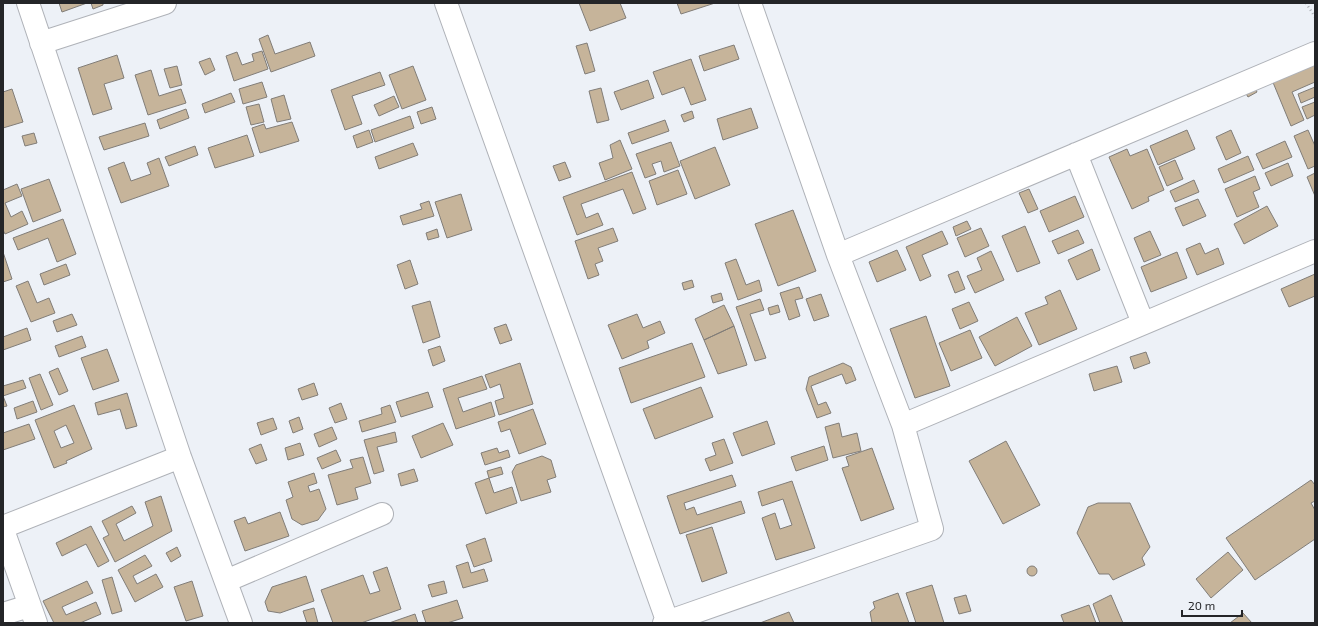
<svg xmlns="http://www.w3.org/2000/svg" width="1318" height="626" viewBox="0 0 1318 626" font-family="'Exo 2',sans-serif">
<rect width="100%" height="100%" fill="#edf1f7"/>
<path fill="#c6b49a" stroke="#817d78" fill-rule="evenodd" d="M59,3H87L62,12Z
M91,3H103V5L93,9Z
M579,3H620L626,18L590,31Z
M677,3H715L681,14Z
M268,35L275,54L310,42L315,56L271,72L259,39Z
M587,43L595,71L585,74L576,46Z
M734,45L739,59L704,71L699,56Z
M262,51L268,69L234,81L226,56L237,52L242,65L254,61L252,54Z
M117,55L124,78L104,84L112,109L93,115L78,68Z
M210,58L215,70L205,75L199,62Z
M691,59L706,100L691,105L684,87L662,95L653,72Z
M1315,62V82L1292,92L1304,120L1291,126L1272,80Z
M177,66L182,85L170,88L164,69Z
M413,66L426,100L402,109L389,75Z
M151,70L159,96L181,89L186,103L148,115L135,75Z
M380,72L385,85L352,96L362,124L345,130L331,90Z
M648,80L654,98L621,110L614,92Z
M262,82L267,97L243,104L239,89Z
M1253,84L1257,92L1248,97L1244,90Z
M1315,87V97L1301,103L1298,94Z
M601,88L609,120L597,123L589,91Z
M12,89L23,122L3,128V92Z
M231,93L235,102L205,113L202,104Z
M284,95L291,119L277,122L271,99Z
M394,96L399,107L379,116L374,105Z
M1315,102V115L1307,119L1302,107Z
M259,104L264,122L251,125L246,107Z
M432,107L436,119L421,124L417,112Z
M751,108L758,128L723,140L717,119Z
M186,109L189,118L160,129L157,120Z
M692,111L694,118L684,122L681,115Z
M410,116L414,128L375,142L371,130Z
M665,120L669,131L632,144L628,133Z
M292,122L299,141L260,153L252,128L264,124L266,129Z
M145,123L149,136L104,150L99,137Z
M369,130L373,142L357,148L353,136Z
M1187,130L1195,149L1158,165L1150,146Z
M1231,130L1241,153L1226,160L1216,137Z
M1308,130L1315,146V166L1308,169L1294,136Z
M34,133L37,143L25,146L22,136Z
M247,135L254,156L215,168L208,148Z
M620,140L632,169L605,180L599,163L613,158L610,145Z
M1285,141L1292,157L1263,169L1256,154Z
M671,142L680,166L664,172L661,161L652,164L656,174L645,178L636,154Z
M413,143L418,155L379,169L375,157Z
M195,146L198,155L169,166L165,157Z
M715,147L730,185L695,199L680,161Z
M1127,149L1130,156L1147,149L1164,190L1148,197L1149,201L1132,209L1109,157Z
M1248,156L1254,170L1224,183L1218,169Z
M159,158L169,186L121,203L108,168L124,162L131,181L151,174L147,163Z
M1175,160L1183,179L1167,186L1159,167Z
M565,162L571,177L559,181L553,166Z
M1288,163L1293,176L1271,186L1265,173Z
M678,170L687,194L657,205L649,181Z
M632,172L646,209L633,214L623,189L581,204L586,218L598,213L603,225L577,235L563,197Z
M1315,173V196L1307,177Z
M1255,176L1260,189L1253,192L1259,207L1237,217L1225,189Z
M49,179L61,211L33,222L21,189Z
M1194,180L1199,192L1175,202L1170,191Z
M17,184L22,196L5,203L11,217L22,211L28,224L5,234L3,230V190Z
M1029,189L1038,209L1028,213L1019,193Z
M461,194L472,230L447,238L435,202Z
M1075,196L1084,217L1049,232L1040,211Z
M1198,199L1206,216L1183,226L1175,208Z
M429,201L434,216L403,225L400,216L422,209L420,204Z
M1267,206L1278,226L1244,244L1234,224Z
M793,210L816,271L778,286L755,224Z
M63,219L76,254L57,262L48,238L18,250L13,238Z
M967,221L971,229L956,236L953,227Z
M1025,226L1040,263L1017,272L1002,236Z
M613,228L618,241L598,248L603,261L595,264L599,275L588,279L575,241Z
M981,228L989,246L965,257L957,238Z
M437,229L439,237L428,240L426,233Z
M1078,230L1084,243L1058,254L1052,241Z
M942,231L948,244L922,255L931,276L920,281L906,247Z
M1150,231L1161,255L1144,262L1134,238Z
M1200,243L1205,254L1218,248L1224,264L1197,275L1186,249Z
M1092,249L1100,270L1077,280L1068,260Z
M897,250L906,270L877,282L869,262Z
M991,251L1004,280L975,293L967,276L982,270L977,258Z
M3,252L12,279L3,282Z
M1177,252L1187,278L1151,292L1141,267Z
M736,259L746,285L759,280L762,291L738,300L725,263Z
M410,260L418,284L405,289L397,265Z
M66,264L70,275L44,285L40,274Z
M958,271L965,289L955,293L948,275Z
M1315,274V296L1289,307L1281,289Z
M692,280L694,287L684,290L682,283Z
M28,281L37,303L49,298L55,313L31,322L16,286Z
M799,287L803,298L795,300L800,316L789,320L780,293Z
M1060,290L1077,329L1039,345L1025,313L1048,304L1045,297Z
M721,293L723,300L713,303L711,296Z
M821,294L829,316L814,321L806,299Z
M760,299L764,310L750,314L766,358L755,361L736,307Z
M430,301L440,337L423,343L412,306Z
M969,302L978,321L960,329L952,309Z
M724,305L734,326L704,340L695,319Z
M778,305L780,312L770,315L768,308Z
M72,314L77,325L57,332L53,321Z
M637,314L643,328L660,321L665,333L647,341L649,348L622,359L608,325Z
M926,316L950,386L915,398L890,329Z
M1017,317L1032,346L995,366L979,337Z
M506,324L512,340L500,344L494,328Z
M734,326L747,365L718,374L704,340Z
M27,328L31,340L3,350V337Z
M970,330L982,358L951,371L939,343Z
M82,336L86,347L59,357L55,346Z
M692,343L705,377L631,403L619,368Z
M440,346L445,361L433,366L428,350Z
M107,349L119,381L93,390L81,358Z
M1146,352L1150,363L1134,369L1130,357Z
M520,363L533,404L499,415L495,401L504,398L500,384L490,388L485,375Z
M843,363L851,367L856,380L846,384L842,374L811,386L818,405L826,402L831,413L817,418L806,389L809,377Z
M1117,366L1122,382L1094,391L1089,374Z
M58,368L68,391L59,395L49,372Z
M40,374L53,405L41,410L29,378Z
M482,376L487,389L458,398L463,412L491,402L495,416L456,429L443,389Z
M23,380L26,388L3,396L7,406L3,407V386Z
M314,383L318,395L302,400L298,389Z
M701,387L713,417L655,439L643,409Z
M428,392L433,407L401,417L396,402Z
M127,393L137,426L126,429L120,409L98,415L95,403Z
M33,401L37,412L17,419L14,408Z
M341,403L347,419L335,423L329,408Z
M74,405L92,449L66,461L67,463L54,468L35,420ZM66,425L74,443L61,448L54,431Z
M390,405L396,422L362,432L359,421L382,414L381,408Z
M533,409L546,444L519,454L510,429L501,432L498,422Z
M299,417L303,429L293,433L289,421Z
M273,418L277,429L261,435L257,423Z
M767,421L775,444L742,456L733,433Z
M443,423L453,445L421,458L412,436Z
M839,423L842,437L857,433L861,451L833,458L825,427Z
M29,424L35,439L3,450V433Z
M332,427L337,439L319,447L314,434Z
M395,432L397,442L377,447L384,471L374,474L364,440Z
M724,439L733,463L710,471L705,459L716,455L712,443Z
M1006,441L1040,505L1003,524L969,461Z
M300,443L304,455L288,460L285,448Z
M261,444L267,460L256,464L249,449Z
M824,446L828,460L796,471L791,457Z
M497,448L499,453L508,450L510,457L485,465L481,453Z
M872,448L894,509L861,521L842,468L849,466L846,457Z
M336,450L341,461L322,469L317,458Z
M542,456L551,460L556,477L547,480L551,492L521,501L512,472L516,465Z
M363,457L371,483L355,488L358,499L337,505L328,475L353,468L350,460Z
M501,467L503,474L489,478L487,471Z
M414,469L418,481L401,486L398,474Z
M314,473L317,483L308,486L310,492L319,489L326,509L318,520L302,525L292,519L286,500L293,497L288,482Z
M732,475L736,486L684,503L686,510L694,507L697,515L741,501L745,513L680,534L667,496Z
M489,478L494,493L512,487L517,503L486,514L475,483Z
M1311,480L1315,485V501L1311,503L1315,510V539L1255,580L1226,538Z
M792,481L815,548L776,560L762,518L775,513L780,529L792,525L783,499L762,506L758,492Z
M161,496L172,531L115,562L103,538L109,535L102,521L132,506L136,513L116,524L124,541L153,526L145,502Z
M1098,503H1130L1150,547L1142,558L1145,565L1113,580L1109,574H1099L1077,533L1088,507Z
M280,512L289,536L245,551L234,521L245,517L248,524Z
M91,526L109,561L98,567L86,544L62,556L56,543Z
M712,527L727,573L702,582L686,535Z
M485,538L492,561L474,567L466,545Z
M177,547L181,556L171,562L166,553Z
M1228,552L1243,570L1211,598L1196,579Z
M145,555L152,566L133,576L137,584L156,574L163,587L135,602L118,570Z
M468,562L471,573L484,569L488,581L463,588L456,566Z
M1027 571a5 5 0 1 1 10 0a5 5 0 1 1-10 0Z
M387,567L401,609L361,623H333L321,590L363,575L370,594L380,591L373,572Z
M306,576L314,601L280,613L268,611L265,602L272,587Z
M112,577L122,611L112,614L102,580Z
M87,581L93,593L62,607L66,615L96,602L101,614L80,623H54L43,601Z
M192,581L203,616L186,621L174,587Z
M444,581L447,593L432,597L428,585Z
M932,585L944,623H916L906,593Z
M898,593L909,623H872L870,612L875,608L873,602Z
M966,595L971,611L959,614L954,598Z
M1111,595L1123,623H1100L1093,604Z
M457,600L463,618L447,623H426L422,611Z
M1089,605L1096,623H1064L1061,615Z
M314,608L318,623H307L303,611Z
M789,612L794,623H760Z
M1243,613L1252,623H1230Z
M415,614L418,623H389Z"/>
<g fill="none" stroke-linecap="round" stroke-linejoin="round">
<defs>
<path id="street" d="M28,3L180,457L241,623
M446,3L668,623
M41,43L165,3
M1076,154L1143,323
M838,255L1315,53
M903,425L1315,251
M3,527L180,457
M3,530L36,623
M226,581L382,514
M3,614L29,606
M664,623L932,529L903,425L838,255L750,3"/>
</defs>
<use href="#street" stroke="#afb2b8" stroke-width="24"/>
<path stroke="#a9acb1" stroke-width="2.5" stroke-dasharray="1 3" stroke-linecap="butt" d="M1306,3L1315,17"/>
<use href="#street" stroke="#fff" stroke-width="22"/>
</g>
<rect width="1318" height="626" fill="none" stroke="#242528" stroke-width="8"/>
<path d="M1182 610v6h60v-6" fill="none" stroke="#242528" stroke-width="2"/>
<text x="1188" y="610" font-size="12" fill="#242528" stroke="#edf1f7" stroke-width="3" paint-order="stroke">20 m</text>
</svg>
